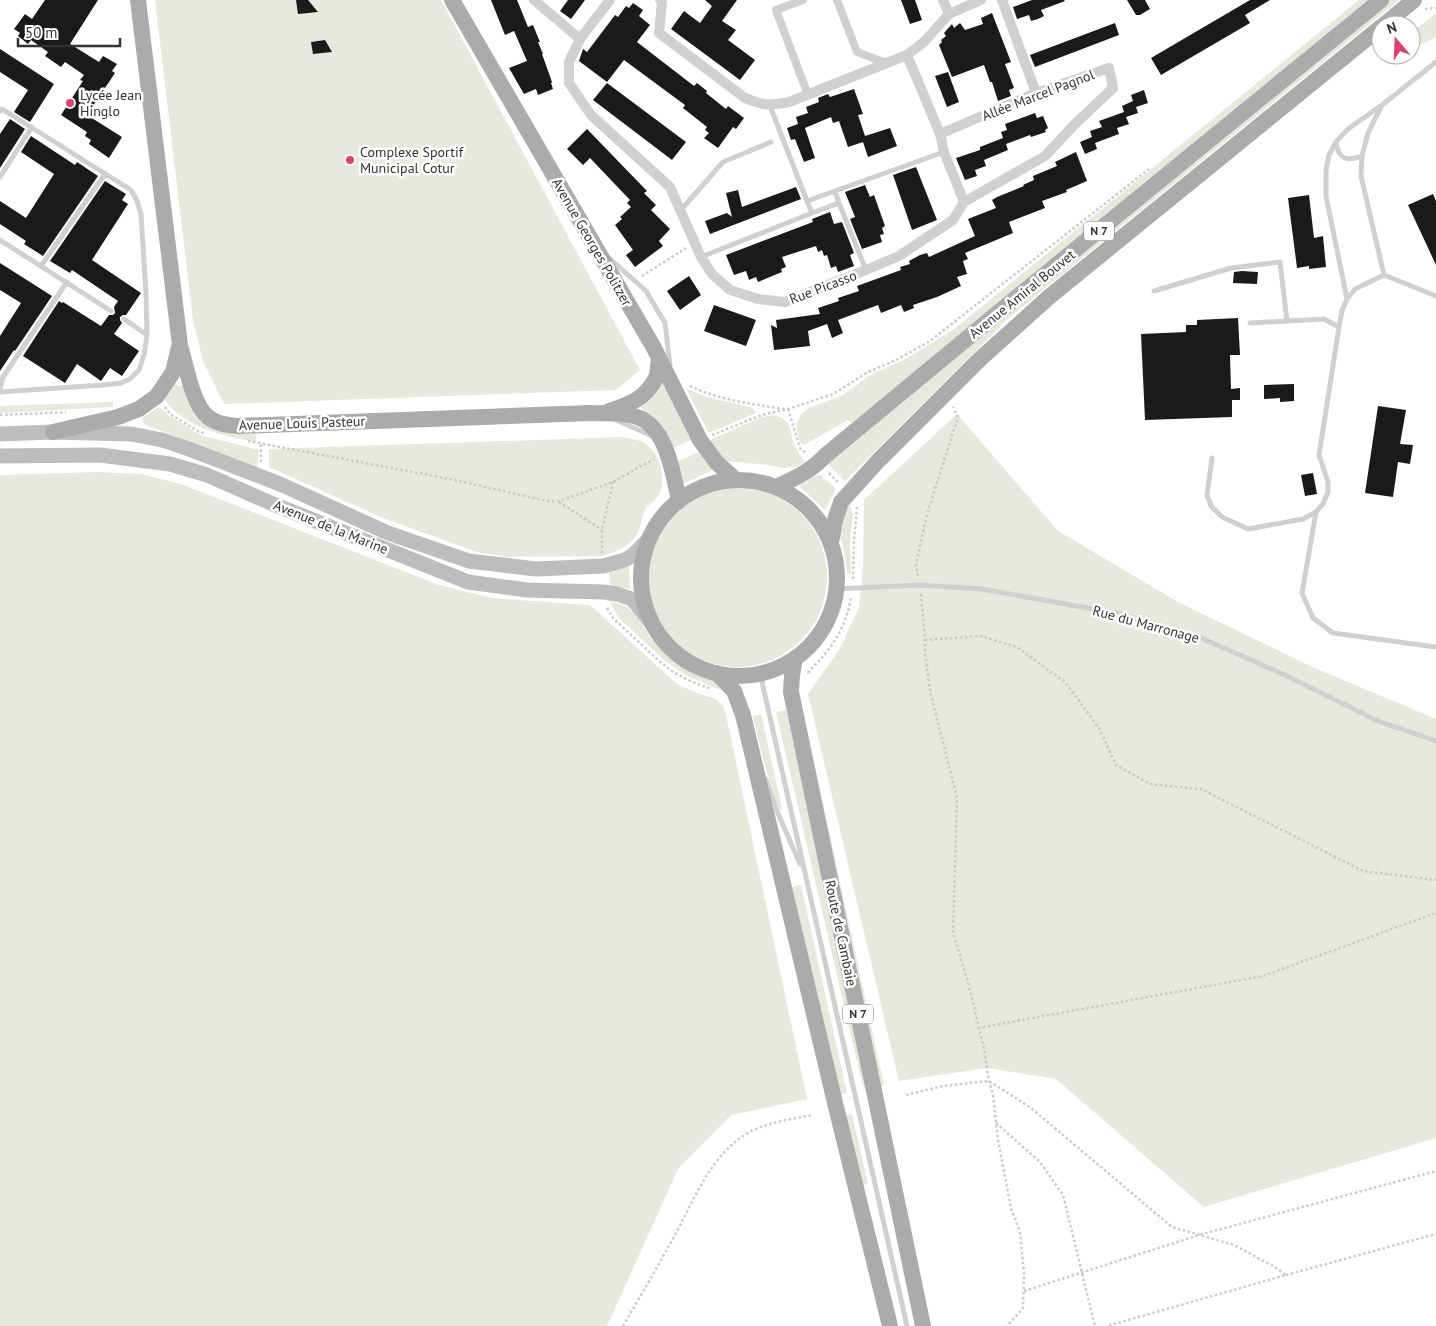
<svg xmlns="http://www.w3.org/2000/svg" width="1436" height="1326" viewBox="0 0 1436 1326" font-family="'PT Sans',sans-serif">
<rect width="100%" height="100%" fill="#fff"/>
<path fill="#e6e9dc" d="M155,0H441L640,370L616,390L224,404L203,361L193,320Z
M1359,0H1370L852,423L848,420L804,445L800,442L797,431V423L801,414L807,409L843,395L872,374L906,359L953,330Z
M1389,0H1399L1010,317L845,481L827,463Z
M1436,13V37L1411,49V33Z
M172,384L183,386L189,402L256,433V442C227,436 200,432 176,412C171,408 167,402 163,397Z
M660,384H666L693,439L671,449L656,422L641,408L639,404Z
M686,388L701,395L753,408L756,413L709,433Z
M113,402V407L0,413V406Z
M159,407L168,415L200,435L259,450L257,469L144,424L142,418Z
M957,414L1058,531L1178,602L1310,666L1436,719V1138L1204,1207L1056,1079L987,1068L899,1081L808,694L839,650L859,608L863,567L864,500Z
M774,415C797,422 787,432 796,448C798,453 802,458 806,462L795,467L784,468L769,465L726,461L718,453L710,442L712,439L762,417Z
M622,437C628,439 635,439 640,441C659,448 668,478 659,494C656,500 650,503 646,508C642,515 642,523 639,530C632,545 618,552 602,556L508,557L477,552L383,518L269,467V449Z
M699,452L713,470L680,485L676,462Z
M98,472L141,474L181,484L439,585L492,598L590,605L677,684L699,694L716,699L723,706L726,715L807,1099L731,1115L678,1169L607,1326H0V475Z
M819,474L836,489L825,510L799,486Z
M647 577a90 90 0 1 1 180 0a90 90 0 1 1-180 0Z
M849,502L853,515L850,538L851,575L847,572L844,551L838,530Z
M629,567L630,589L610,586L609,571Z
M610,601L624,605L638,617L650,637L669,658L692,673L714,680L728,695L721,690L689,677L665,661L618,617Z
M802,706L884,1085L880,1086Z
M786,710L824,879L866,1082L865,1088L862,1083L776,712Z
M761,714L782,809L779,810L763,759L753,716Z
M801,885L847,1093L838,1095L792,887Z
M852,1114L868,1184L863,1185L843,1117Z"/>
<path fill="#1a1a1a" d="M45,0H98L70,44L99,62L103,56L117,64L112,71L115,73L87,115L122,137L109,158L89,144L91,140L85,136L87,132L61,115L83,81L80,80L84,75L65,62L61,67L45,56L48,52L31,40L28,44L18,36L20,33L14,29L25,14L32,19Z
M296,0H308L318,12L298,14Z
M491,0H517L528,27L533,25L540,42H538L543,54H542L552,82L551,83L553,89L538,95L536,89L524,94L509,68L527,61L514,31L505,35Z
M568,0H585L571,19L560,11Z
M705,0H737L722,21L736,30L728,40L755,60L740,80L671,29L684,11L700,23L712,6Z
M901,0H915L922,20L910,24Z
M1032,0H1064L1065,1L1041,10L1044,16L1038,19L1031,21L1029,15L1017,19L1013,7Z
M1127,0H1145L1150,9L1140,15H1136Z
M1250,0H1270L1245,15L1250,23L1161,75L1151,58Z
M633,3L643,10L639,16L650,25L637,42L694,86L697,83L707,91L706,93L726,109L728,106L744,118L736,129L733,127L718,148L704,138L709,133L705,130L707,127L683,108L685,105L624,60L607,82L579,61L583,49L587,52L615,15L618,17L626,6L629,8Z
M992,13L1011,62L1005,64L1014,88L1009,90L1011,96L998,101L992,82H990L984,65L952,77L939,45L942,42L941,40L946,36L944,33L952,24L954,28L960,23L965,30L983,24L981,18Z
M1115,23L1119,35L1035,67L1030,55Z
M325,40L332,52L313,54L311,42Z
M0,49L54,84L30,122L14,112L28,90L0,72Z
M948,72L959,102L947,107L935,76Z
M607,83L686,142L672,160L593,100Z
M854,89L863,114L858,115L865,136L890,128L897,146L868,157L863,142L848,147L839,121L833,123L831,117L805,128L815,158L804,162L795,139L791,140L787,128L798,124L796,117L808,113L806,107L819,102L818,98L828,94L830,97Z
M1144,90L1148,103L1136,107L1138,113L1126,117L1129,124L1117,128L1119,134L1095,143L1097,149L1085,154L1080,142L1092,137L1090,131L1102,127L1099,121L1124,112L1122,106L1133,101L1131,95Z
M1035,113L1037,118L1043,116L1048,128L1045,130L1046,132L1031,137L1030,135L1006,144L1008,150L984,160L986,166L975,170L977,176L965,180L956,158L980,150V147L1003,138L1001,132L1007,130L1005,124Z
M10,119L25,129L0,168V134Z
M587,129L647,191L644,193L656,205L651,210L670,229L659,241L663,246L635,267L626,255L633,250L615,225L622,219L620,217L631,207L627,203L630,200L590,158L583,165L567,149Z
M31,136L75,165L77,162L98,176L43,256L24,244L26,241L0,224V201L26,218L54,174L21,152Z
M1076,152L1087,181L1066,190L1067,192L1042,201L1045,208L1009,222L1013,233L965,253L968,259L963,261L967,274L957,277L961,286L937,297L913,305L914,308L904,312L901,305L881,313L878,305L838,320L843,333L832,338L827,324L808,331L810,346L774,350L771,325L777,328L776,320L820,314L818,308L839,301L838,298L859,291L857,286L901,270L900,267L910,264L909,261L920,255L927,253L929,257L975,236L968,219L996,208L992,200L997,197L1024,186L1023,185L1034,180L1033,176L1057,166L1055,162Z
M916,167L937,220L912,230L893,175Z
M105,181L126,194L122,200L128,204L92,260L141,293L126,315H123L120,317V320L122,323L114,334L139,351L122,376L110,368L101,381L77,364L65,383L23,356L59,301L62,303L63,302L101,326L109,315H113L115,313L114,307L118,301L72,270L70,273L50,261Z
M865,185L870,197L874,195L885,226L882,228L884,234L880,235L882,242L862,249L850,219L855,217L845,192Z
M796,187L801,199L710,234L705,221L727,213L732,217L726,193L738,190L742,207Z
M1433,194L1436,201V265L1408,205Z
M1309,195L1314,238L1323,236L1326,267L1309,269V266L1297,268L1288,198Z
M830,212L834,224L842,222L854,253L850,255L854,266L838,272L836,266L831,268L827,255L824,256L822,250L818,252L816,246L782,257L786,267L781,269L782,272L758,282L756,277L749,280L746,271L734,275L726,255L813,222L812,219Z
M0,263L52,296L15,351L14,350L0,371V336L21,303L0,290Z
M1242,271L1258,272L1257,284L1233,283L1234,272Z
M689,276L701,295L680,310L667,291Z
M714,305L756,320L746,346L704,331Z
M1238,318L1240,355H1230L1231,389L1240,388V400H1232V417L1145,420L1141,334L1186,332V325H1197V320Z
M1294,384V401L1280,402V398L1264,399V385Z
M1378,406L1406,410L1400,444L1413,445L1410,464L1398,462L1393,497L1365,493Z
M1313,473L1317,494L1305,496L1301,475Z"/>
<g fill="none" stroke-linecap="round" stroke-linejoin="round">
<path stroke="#cacaca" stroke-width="2.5" stroke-dasharray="2.5 2.5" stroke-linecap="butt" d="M1425,9L1436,8
M642,276L686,248
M690,386C719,400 752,404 784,409
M165,407L170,414L199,432L205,433
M788,409L800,448L806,453
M0,415L66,412
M712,435L762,415L788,409L833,394L868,372L894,361L930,341L1149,169
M248,441L450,479L547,501H559L613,482L654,459
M261,462V443
M829,473L839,483
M559,502L602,530
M602,553V530L613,482
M918,576L916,565L927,514L958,417L953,407
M853,579L854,540L857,507
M921,594L925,640V653L930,691L957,798L953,933L968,982L984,1049L989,1081L993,1095L998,1140L1011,1208L1020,1232L1024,1273L1023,1308L1007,1326
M607,608L613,618L658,660L673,672L690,681L711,689
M925,640L980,636L1017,647L1065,682L1099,728L1116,765L1150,784L1201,789L1363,871L1436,880
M808,673C813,666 819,662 824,655C838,639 848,618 851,597
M978,1028L1263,976L1436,913
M906,1095L943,1086L989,1081L1031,1108L1172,1227L1234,1245L1273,1266L1286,1275L1107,1326
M996,1123L1040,1162L1063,1195L1095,1326
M1286,1275L1436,1234
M1024,1291L1199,1235L1436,1171
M623,1326C639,1299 655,1271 670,1244C692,1206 708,1156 748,1133C767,1122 792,1119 813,1115"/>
<path stroke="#d0d0d0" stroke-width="5" d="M1382,105L1368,133L1362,156L1361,176L1384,275
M770,106L807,201L812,213L839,203L835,191L807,201
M0,111L2,109L131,190L137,201L141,214L146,293L147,335
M1336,142C1338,159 1347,162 1362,156
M0,177L32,127
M835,191L944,152
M839,203L866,270
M681,210L723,162L771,142
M0,240L111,311
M701,257L812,213
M609,258L646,291L665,323L670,365
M41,266L105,174
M1154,291L1231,268L1280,262L1287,321
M1347,299L1326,196V170L1329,155L1336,142L1348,129L1382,105L1436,62
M1250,323L1324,319L1339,327
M0,389L3,377L67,282
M0,392L102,385L121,383L130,379L139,370L144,355L147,335L124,319
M614,419L652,436
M1212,458L1207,495L1211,506L1222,517L1248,529L1303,519L1316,512L1323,504L1328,492V482L1319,455L1339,327L1342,311L1347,299L1355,289L1384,275L1436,296
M1316,512L1302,593L1313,618L1333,633L1436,647
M836,589L920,585L982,589L1121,614L1201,638L1285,675L1378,721L1436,741
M760,673L907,1326
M766,779L777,811L800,864"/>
<path stroke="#d0d0d0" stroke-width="8" d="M803,0L776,10L808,95
M837,0L857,52L886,63"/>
<path stroke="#d0d0d0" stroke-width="10" d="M534,0L580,39
M610,0L580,39L569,62V83L591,115L670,187L701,257L712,274L730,290L758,299L785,302L866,270L899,256L953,220L964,202L1045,156L1074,125L1113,88L1109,68L1036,93L940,134
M660,0L662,2L659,33L745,98C765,106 768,106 789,102L907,55L924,42L949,14L981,0
M943,0L949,14
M1002,0L1036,93
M907,55L940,134L944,152L964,202"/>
<path stroke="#bdbdbd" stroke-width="15" d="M0,434L53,432L131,434L162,440L189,449L280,484L388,533L469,561L536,569L603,566L625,560L633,555L650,538
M0,456L100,455L170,464L207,475L273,504L468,582L527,590L604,592L617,594L632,599L651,622"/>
<path stroke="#ababab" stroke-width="16" d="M138,0L180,345C186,365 192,404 208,417C217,424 228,425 238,426L591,413C606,414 622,412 637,417C667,427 673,474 679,501
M452,0L654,348L700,440L717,463L736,480
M1384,25L1414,0
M609,411C630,404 645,399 656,378C658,373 658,365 659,359
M53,432L118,417L139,409L157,396L173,372L179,347
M641 578a98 98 0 1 1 196 0a98 98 0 1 1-196 0Z
M776,487C796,478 811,471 826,455L1016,298L1381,0
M831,543L835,520L841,502L878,461L979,360L1049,297L1381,27
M795,658L792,675L791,692L923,1326
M717,673L734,691L743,715L836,1107L890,1326"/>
</g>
<g fill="#df4073" stroke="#fff" stroke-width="2">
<circle cx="70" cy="103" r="5"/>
<circle cx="350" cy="160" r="5"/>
</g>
<g text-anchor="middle" stroke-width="5" stroke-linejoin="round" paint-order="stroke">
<g fill="#fff" stroke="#707070" stroke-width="1">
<rect x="1084" y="221.5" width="30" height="19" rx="4"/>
<rect x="843" y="1004.5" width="30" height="19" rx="4"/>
</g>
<g font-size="12" font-weight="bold" fill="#333">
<text x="1099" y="235">N 7</text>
<text x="858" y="1018">N 7</text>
</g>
<g font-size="14" fill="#333" stroke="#fff" text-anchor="start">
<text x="80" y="100">Lycée Jean<tspan x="80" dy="16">Hinglo</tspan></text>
<text x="360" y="157">Complexe Sportif<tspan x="360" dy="16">Municipal Cotur</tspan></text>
</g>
<g font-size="14" fill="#333" stroke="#fff">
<text transform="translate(1038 95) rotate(-21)" y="5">Allée Marcel Pagnol</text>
<text transform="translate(592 242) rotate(60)" y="5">Avenue Georges Politzer</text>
<text transform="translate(823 287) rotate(-21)" y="5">Rue Picasso</text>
<text transform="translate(1022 294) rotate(-39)" y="5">Avenue Amiral Bouvet</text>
<text transform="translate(302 423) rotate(-2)" y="5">Avenue Louis Pasteur</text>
<text transform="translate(331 527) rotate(22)" y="5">Avenue de la Marine</text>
<text transform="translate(1146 624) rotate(15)" y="5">Rue du Marronage</text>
<text transform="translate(841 933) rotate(78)" y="5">Route de Cambaie</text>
</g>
</g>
<g transform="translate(1396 40) rotate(341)"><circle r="24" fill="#ffffff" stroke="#adadad"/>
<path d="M0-4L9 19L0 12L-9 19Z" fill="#df4073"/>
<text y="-8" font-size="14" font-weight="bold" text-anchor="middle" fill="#333333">N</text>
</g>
<path d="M18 38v8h102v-8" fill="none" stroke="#333333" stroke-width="2.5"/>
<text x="25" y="38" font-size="15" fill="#333333" stroke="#ffffff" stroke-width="4" paint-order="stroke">50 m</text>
</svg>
